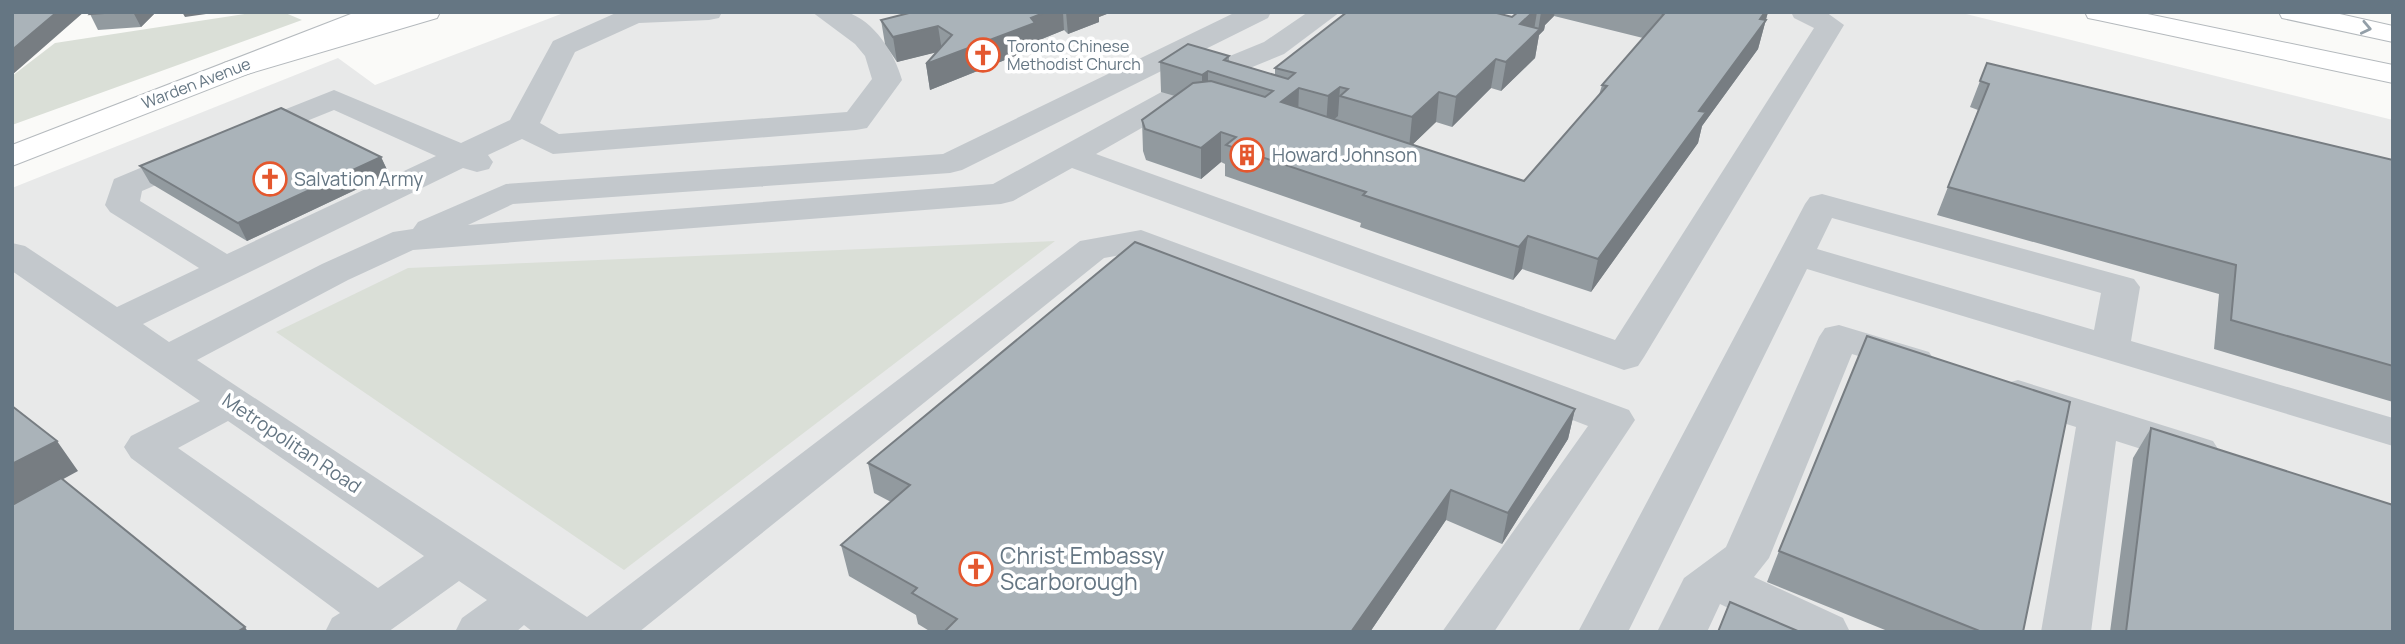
<svg xmlns="http://www.w3.org/2000/svg" width="2405" height="644" viewBox="0 0 2405 644" font-family="Manrope,sans-serif">
<rect width="100%" height="100%" fill="#fafaf8"/>
<path fill="#e8e9e9" d="M566,12H1958L2393,120V632H12V188L338,58L375,85Z"/>
<path fill="#dadfd7" d="M258,12H283L302,20L12,125V76L55,43Z
M1055,241L624,570L276,332L408,268Z"/>
<g fill="none" stroke-linecap="round" stroke-linejoin="round">
<defs>
<path id="major" d="M356,12H394L391,18L12,166V145Z"/>
<path id="highway" d="M397,12H440L437,18L244,75L234,78L224,75L219,69L224,63Z
M2085,12H2138L2393,65V83L2098,20L2088,18Z
M2279,12H2331L2393,26V42L2282,18Z"/>
</defs>
<use href="#major" stroke="#b5babe" stroke-width="2"/>
<use href="#highway" stroke="#b4b9bd" stroke-width="2"/>
<path fill="#c3c8cc" fill-rule="evenodd" d="M618,12H722L719,18L709,20L639,23L575,52L540,123L559,134L847,112L872,79L865,56L855,44L812,12C822,12 836,10 846,12C874,20 895,54 902,80L867,128L856,130L553,154L522,139L488,155L493,162L489,169L477,172L463,168L143,324L169,342L322,264L393,232L413,229L418,222L506,184L943,154L1236,12H1271L1268,18L962,170L950,173L513,204L468,225L993,184L1220,60L1264,42L1308,12H1340L1284,54L1240,72L1096,154L1615,340L1814,28L1794,18L1791,12H1826L1844,25L1644,357L1638,366L1624,370L1072,168L1013,201L1001,204L413,250L348,280L197,360L587,617L1080,241L1141,230L1629,410L1635,420L1494,632H1442L1588,426L1138,252L1104,258L639,632H533L524,625L516,632H455L462,618L487,600L459,581L388,632H325L332,618L340,613L131,458L124,447L131,436L200,401L12,271V243L25,246L117,307L199,268L110,212L105,205L114,179L183,150L194,147L205,150L210,157L205,164L142,191L140,201L227,254L436,156L334,110L247,145L236,143L231,136L236,129L334,90L461,143L510,120L553,41ZM228,421L424,556L378,588L178,448Z
M1822,194L2134,279L2140,287L2131,341L2393,418V446L1807,269L1628,632H1578L1805,204L1810,197ZM1832,218L2101,293L2094,330L1817,249Z
M1839,325L1929,352L1935,361L1929,370L1915,374L1852,354L1769,558L1754,577L1843,618L1850,632H1778L1720,604L1707,632H1657L1684,578L1726,547L1819,337L1825,328Z
M2018,380L2213,441L2220,452L2213,463L2198,467L2116,441L2091,632H2041L2076,427L2003,404L1997,394L2003,384Z"/>
<use href="#major" fill="#fff" fill-rule="evenodd"/>
<use href="#highway" fill="#fff" fill-rule="evenodd"/>
</g>
<path fill="#929a9f" fill-rule="evenodd" d="M92,12L155,13L141,27L98,30L90,14Z
M906,12H1112L1099,17V22L1068,34L1064,30L1037,41V47L930,90L926,64L936,52L897,62L885,44L881,20L909,13Z
M1518,12H1768L1758,49L1702,126L1698,143L1591,292L1522,269L1513,280L1360,227L1361,223L1225,176V164L1221,162L1201,179L1146,160L1143,151L1142,120L1175,96L1161,92L1160,62L1229,56V61L1275,75V68L1512,17ZM1554,16L1643,38L1602,85L1599,95L1524,181L1412,145L1436,122L1452,127L1491,88L1501,91L1535,58L1539,35L1544,30L1545,25Z
M1987,63L2393,160V402L2214,349L2219,294L1937,215L1978,110L1970,107Z
M381,157L389,174L247,241L150,183L140,166Z
M1575,409L1568,439L1502,544L1446,520L1370,632H931L918,624L916,615L849,576L841,545L891,502L874,493L868,463Z
M2151,428L2393,632H2110L2133,458Z
M1779,551L2023,632H1890L1767,582Z"/>
<path fill="#777d82" d="M57,12H84L12,75V50Z
M133,12H155V13L141,27Z
M182,12H220L185,17Z
M1046,12H1063L1064,30L1037,41V47L930,90L926,64Z
M1066,12H1112L1099,17V22L1068,34Z
M1533,12H1537L1533,36L1538,31L1541,12H1555L1554,16L1545,25L1544,30L1539,35L1535,58L1501,91L1506,62L1520,24Z
M1765,12H1768L1758,49L1702,126L1698,143L1591,292L1598,259Z
M938,26L942,51L897,62L893,37Z
M1496,59L1491,88L1452,127L1456,97Z
M1208,71V101L1202,105V75Z
M1340,87L1338,116L1326,126L1328,96Z
M1299,88L1298,117L1281,102Z
M1439,92L1436,122L1409,148L1412,117Z
M1221,132V162L1201,179V148Z
M381,157L389,174L247,241L238,223Z
M1528,236L1522,269L1513,280L1519,247Z
M1575,409L1568,439L1502,544L1508,513Z
M57,441L78,471L12,507V464Z
M1451,490L1446,520L1370,632H1351Z
M245,627L248,632H237Z"/>
<path fill="#aab3b9" stroke="#777d82" stroke-width="2" d="M12,12H57L12,50Z
M92,12H118L90,14Z
M913,12H1046L1031,18L1035,23L926,64L952,35L938,26L893,37L881,20Z
M1347,12H1493L1512,17L1518,12H1533L1520,24L1540,29L1506,62L1496,59L1456,97L1439,92L1412,117L1340,96L1348,89L1340,87L1328,96L1299,88L1281,102L1524,181L1607,86L1602,85L1664,14L1658,12H1765L1760,19L1766,20L1699,111L1706,112L1598,259L1528,236L1519,247L1363,195L1366,192L1226,145L1236,137L1221,132L1201,148L1145,129L1142,120L1193,83L1211,81L1265,97L1273,91L1208,71L1202,75L1160,62L1188,44L1229,56L1224,60L1288,79L1295,73L1275,68Z
M1987,63L2393,160V366L2231,320L2236,265L1948,187L1989,84L1980,81Z
M281,108L381,157L238,223L140,166Z
M1135,242L1575,409L1508,513L1451,490L1351,632H944L957,619L912,593L917,588L841,545L910,485L868,463Z
M1867,336L2070,402L2023,632H1982L1779,551Z
M12,406L57,441L12,464Z
M2151,428L2393,505V632H2126Z
M61,478L245,627L237,632H12V505Z
M1730,602L1800,632H1718Z"/>
<defs><path id="oneway-chevron" d="M-2-3.5L2.5 0L-2 3.5" fill="none" stroke-width="1.6" stroke-linecap="round" stroke-linejoin="round" transform="scale(1.75)"/></defs>
<use stroke="#939fa8" href="#oneway-chevron" transform="translate(2366 28) rotate(12)"/>
<defs>
<symbol id="church-ring" viewBox="-11 -11 22 22"><circle r="9.5" fill="#fff" stroke="#e4572e" stroke-width="1.5"/><path d="M-1.2-6h2.4v3.5h3.3v2.4h-3.3V6h-2.4V-.1h-3.3v-2.4h3.3Z" fill="#e4572e"/></symbol>
<symbol id="building-ring" viewBox="-11 -11 22 22"><circle r="9.5" fill="#fff" stroke="#e4572e" stroke-width="1.5"/><path d="M-4-6H4V6H1V3H-1V6H-4ZM-2.5-4.3h1.7v1.8h-1.7ZM.8-4.3h1.7v1.8H.8ZM-2.5-1h1.7V.8h-1.7ZM.8-1h1.7V.8H.8Z" fill="#e4572e"/></symbol>
</defs>
<g fill-rule="evenodd">
<use href="#church-ring" x="964" y="36" width="38" height="38"/>
<use href="#building-ring" x="1228" y="136" width="38" height="38"/>
<use href="#church-ring" x="251" y="160" width="38" height="38"/>
<use href="#church-ring" x="957" y="550" width="38" height="38"/>
</g>
<g text-anchor="middle" stroke-width="7" stroke-linejoin="round" paint-order="stroke">
<g font-size="16" fill="#657683" stroke="#fff" text-anchor="start">
<text x="1007" y="52">Toronto Chinese<tspan x="1007" dy="18">Methodist Church</tspan></text>
</g>
<g font-size="16" fill="#657683" stroke="#fff">
<text transform="translate(196 83) rotate(-21)" y="6">Warden Avenue</text>
</g>
<g font-size="19" fill="#657683" stroke="#fff" text-anchor="start">
<text x="1272" y="162">Howard Johnson</text>
<text x="294" y="186">Salvation Army</text>
</g>
<g font-size="19" fill="#657683" stroke="#fff">
<text transform="translate(292 443) rotate(34)" y="7">Metropolitan Road</text>
</g>
<g font-size="23" fill="#657683" stroke="#fff" text-anchor="start">
<text x="1000" y="564">Christ Embassy<tspan x="1000" dy="26">Scarborough</tspan></text>
</g>
</g>
<rect width="2405" height="644" fill="none" stroke="#657683" stroke-width="28"/>
</svg>
